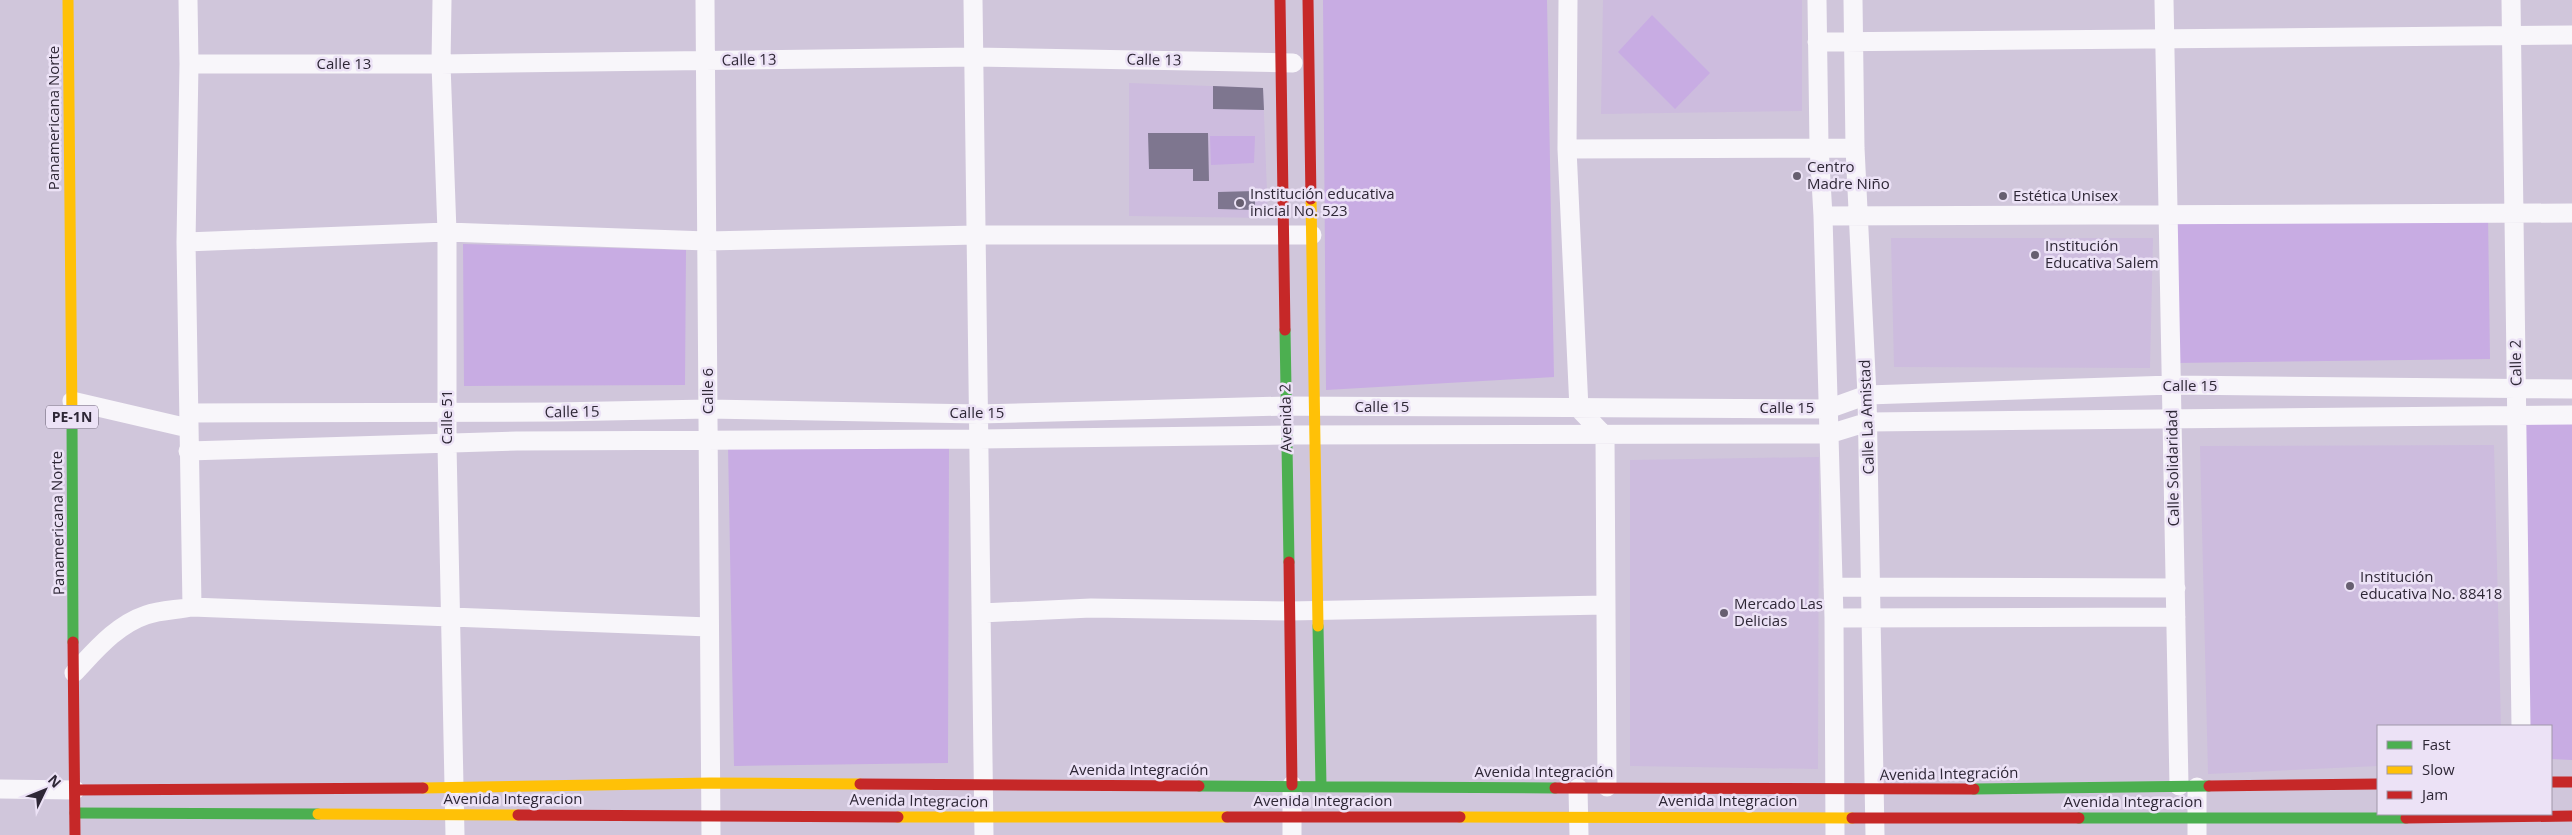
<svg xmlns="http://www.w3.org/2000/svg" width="2572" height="835" viewBox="0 0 2572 835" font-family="'Open Sans',sans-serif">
<rect width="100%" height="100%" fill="#d0c6db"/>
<path fill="#cdbcde" d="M1603,0H1802V111L1601,114Z
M1129,83L1263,88L1268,218L1129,216Z
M1891,238H2153L2150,368L1894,367Z
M2494,445L2501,726H2378V766L2208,774L2200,446Z
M1819,457L1818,769L1630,766V460Z"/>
<path fill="#c8ace3" d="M1323,0H1547L1554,377L1326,390Z
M1652,15L1710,73L1675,109L1618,52Z
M1210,136H1255L1254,163L1211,165Z
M2172,214H2488L2490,359L2175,363Z
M463,244L686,250L685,385L464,386Z
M2572,423V760L2551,759V726H2526L2520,424Z
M728,445L949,446L948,763L734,766Z"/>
<path fill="#7e768f" d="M1213,86L1263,88L1264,110L1213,109Z
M1148,133H1208L1209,181H1193V169H1149Z
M1255,191V210L1218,209V192Z"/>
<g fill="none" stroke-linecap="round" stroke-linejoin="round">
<path stroke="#f8f6fa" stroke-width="19" d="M188,0L189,64L186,242L192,607
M442,0L441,64L447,232V445L455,835
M705,0L711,835
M973,0L984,835
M1568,0L1567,149L1579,409L1605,436L1607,787
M1817,0L1819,146L1823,216L1834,618L1835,835
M1853,0L1855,148L1867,395L1875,835
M2164,0L2179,786
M2511,0L2521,726
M1817,42L2572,35
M189,64H441L974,57L1293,63
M1567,149L1855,148
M1823,216L2572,213
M186,242L447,232L707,241L976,235H1312
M72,401L188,428
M190,413L556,412L708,409L979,414L1286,406L1828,409L1867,395L2172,385L2572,389
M188,451L517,441L979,439L1286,435L1829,434L1868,422L2572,415
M1833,587L2176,588
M981,613L1091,608L1289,611L1606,605
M1834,618L2176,617
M74,673C95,651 116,625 146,615C160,610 177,610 192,607L709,627
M1292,785V835
M1578,788L1579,835
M0,789L75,790
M2197,835V787"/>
<path stroke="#4caf50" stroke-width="11" d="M1285,330L1289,562
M72,419L73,642
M1318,626L1321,786
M1199,786L1555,788
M1974,789L2209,786
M75,813L318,814
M2079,818H2406"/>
<path stroke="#ffc107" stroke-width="11" d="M68,0L72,419
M1311,199L1318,626
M423,788L710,783L860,784
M318,814L518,815
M898,817H1227
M1460,817L1852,818"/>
<path stroke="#c62828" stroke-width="11" d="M1280,0L1285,330
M1308,0L1311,199
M1289,562L1292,785
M73,642L75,835
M2551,782H2572
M860,784L1199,786
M2209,786L2378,784
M1555,788L1974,789
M75,790L423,788
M518,815L898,817
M1227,817H1460
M1852,818H2079
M2406,818L2572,816"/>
</g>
<g fill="#675f70" stroke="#ece2f6" stroke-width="2">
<circle cx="1797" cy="176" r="5"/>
<circle cx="2003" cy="196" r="5"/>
<circle cx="1240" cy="203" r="5"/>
<circle cx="2035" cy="255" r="5"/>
<circle cx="2350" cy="586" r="5"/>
<circle cx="1724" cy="613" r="5"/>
</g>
<g text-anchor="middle" stroke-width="5" stroke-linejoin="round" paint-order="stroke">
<rect fill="#ece2f6" stroke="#675f70" stroke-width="1" x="46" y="405.5" width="52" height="23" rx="4"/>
<g font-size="14" font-weight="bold" fill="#2e2736">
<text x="72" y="422">PE-1N</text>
</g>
<g font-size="15" fill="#2e2736" stroke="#ece2f6">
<text transform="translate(749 60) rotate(-1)" y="5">Calle 13</text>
<text transform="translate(1154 60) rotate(1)" y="5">Calle 13</text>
<text x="344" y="69">Calle 13</text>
<text transform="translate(54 118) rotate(-90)" y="5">Panamericana Norte</text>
<text transform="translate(2516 363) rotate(-91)" y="5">Calle 2</text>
<text x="2190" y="391">Calle 15</text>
<text transform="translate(708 391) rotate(-90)" y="5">Calle 6</text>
<text x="1382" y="412">Calle 15</text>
<text x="1787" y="413">Calle 15</text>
<text transform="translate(572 412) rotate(-1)" y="5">Calle 15</text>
<text x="977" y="418">Calle 15</text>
<text transform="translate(447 417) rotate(-90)" y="5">Calle 51</text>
<text transform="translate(1867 417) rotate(-92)" y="5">Calle La Amistad</text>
<text transform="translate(1286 418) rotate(-91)" y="5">Avenida 2</text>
<text transform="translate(2173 468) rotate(-91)" y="5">Calle Solidaridad</text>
<text transform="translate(58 523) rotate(-91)" y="5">Panamericana Norte</text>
<text x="1139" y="775">Avenida Integración</text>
<text x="1544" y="777">Avenida Integración</text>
<text transform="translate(1949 774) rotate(-1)" y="5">Avenida Integración</text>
<text x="513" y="804">Avenida Integracion</text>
<text transform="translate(919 801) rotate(1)" y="5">Avenida Integracion</text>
<text x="1323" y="806">Avenida Integracion</text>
<text x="1728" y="806">Avenida Integracion</text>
<text x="2133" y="807">Avenida Integracion</text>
</g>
<g font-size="15" fill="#2e2736" stroke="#ece2f6" text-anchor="start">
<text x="1807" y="172">Centro<tspan x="1807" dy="17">Madre Niño</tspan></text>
<text x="1250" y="199">Institución educativa<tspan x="1250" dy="17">inicial No. 523</tspan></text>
<text x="2013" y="201">Estética Unisex</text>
<text x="2045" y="251">Institución<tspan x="2045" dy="17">Educativa Salem</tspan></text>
<text x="2360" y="582">Institución<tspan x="2360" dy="17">educativa No. 88418</tspan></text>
<text x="1734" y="609">Mercado Las<tspan x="1734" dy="17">Delicias</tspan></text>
</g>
</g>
<rect x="2377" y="725" width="175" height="90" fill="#ece2f6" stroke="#a097a9"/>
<rect x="2387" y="741" width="25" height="8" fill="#4caf50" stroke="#a097a9"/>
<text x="2422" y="750" font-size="15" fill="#2e2736">Fast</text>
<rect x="2387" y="766" width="25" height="8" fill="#ffc107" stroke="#a097a9"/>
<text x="2422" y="775" font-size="15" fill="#2e2736">Slow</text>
<rect x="2387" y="791" width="25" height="8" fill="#c62828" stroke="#a097a9"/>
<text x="2422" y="800" font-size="15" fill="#2e2736">Jam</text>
<g transform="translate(45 790) rotate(47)" stroke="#ece2f6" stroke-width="4" paint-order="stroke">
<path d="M0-4L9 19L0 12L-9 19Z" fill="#2e2736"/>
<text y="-8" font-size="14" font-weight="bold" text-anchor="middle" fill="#2e2736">N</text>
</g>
</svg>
